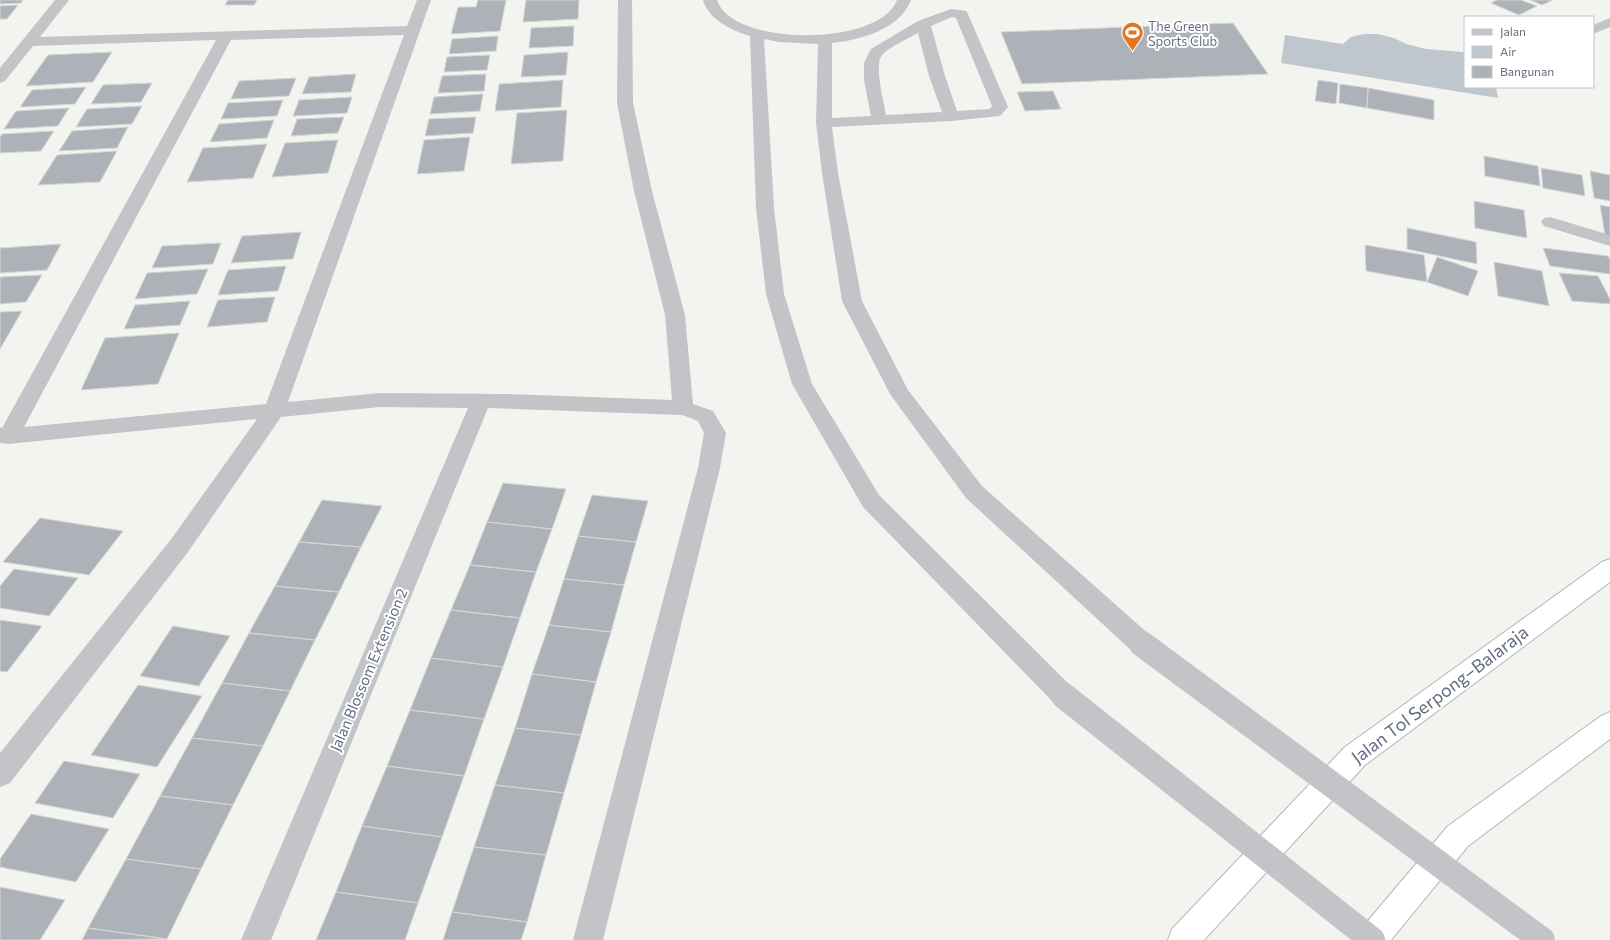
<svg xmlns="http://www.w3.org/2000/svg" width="1610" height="940" viewBox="0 0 1610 940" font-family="Commissioner,sans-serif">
<rect width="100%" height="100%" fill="#f3f4f0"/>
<path fill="#bfc6cd" d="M1364,34H1378L1394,38L1406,44L1426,49L1463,52L1465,53V87H1496L1498,98L1281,63L1285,35L1343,44L1351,37Z"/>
<path fill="#adb2b9" stroke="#d5d5d3" d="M0,0H23L21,3L0,4Z
M228,0H257L254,5H225Z
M478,0H506L500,31L451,34L458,7H476Z
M526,0H579L578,19L523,22Z
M1497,0H1521L1537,6L1519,15L1491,3Z
M1530,0H1553L1542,5Z
M18,5L7,19H0V6Z
M1233,23L1268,74L1022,84L1001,32Z
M574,26L573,46L529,48L531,28Z
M498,36L496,51L449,54L452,39Z
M112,52L93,82L26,86L48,55Z
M568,52L566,75L521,77L524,55Z
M490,55L487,70L444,72L447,57Z
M356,74L351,92L302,94L309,77Z
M486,74L484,91L438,93L442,76Z
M296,78L289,96L231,99L239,81Z
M563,80L561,107L495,111L499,84Z
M1318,80L1338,83L1336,104L1315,101Z
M152,83L141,102L91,104L103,85Z
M1340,84L1368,88L1367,108L1339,103Z
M86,87L75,104L20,107L32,90Z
M1368,88L1434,100V120L1367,108Z
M1053,91L1061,109L1025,111L1017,92Z
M483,94L480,111L430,114L434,97Z
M352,97L347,113L293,116L299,100Z
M283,100L277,116L221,119L228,103Z
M142,106L132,124L76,127L87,109Z
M69,108L58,126L4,129L16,111Z
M567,110L563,161L511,164L517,113Z
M344,117L338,133L291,136L297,119Z
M476,117L473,133L425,136L429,119Z
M274,120L267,138L210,142L219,124Z
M128,127L117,148L59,151L72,131Z
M54,131L41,151L0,153V137L2,134Z
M470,137L464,171L417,174L424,140Z
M338,140L328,173L272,177L285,143Z
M267,144L253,178L187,182L203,148Z
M117,151L100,182L38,185L57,155Z
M1484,156L1538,166L1540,186L1485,176Z
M1541,168L1582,175L1585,196L1543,188Z
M1590,171L1610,175V201L1594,198Z
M1474,201L1524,210L1527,238L1475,228Z
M1600,205L1610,207V236L1605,235Z
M1407,228L1476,242L1477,264L1407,249Z
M301,232L293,259L231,263L242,236Z
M221,243L213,264L152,268L162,246Z
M61,244L47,270L0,273V248Z
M1365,245L1424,255L1427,282L1366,271Z
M1543,248L1608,256L1610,260V274L1550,266Z
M1437,257L1478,271L1468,296L1427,282Z
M1494,262L1542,271L1549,306L1498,296Z
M286,266L278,291L218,295L228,270Z
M208,269L197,294L135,299L147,273Z
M1559,273L1598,276L1610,299V304L1572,301Z
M42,275L26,302L0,304V277Z
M275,297L267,322L207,327L218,300Z
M190,301L180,325L124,329L135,305Z
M22,311L0,349V312Z
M179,333L158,384L81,390L105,338Z
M503,483L566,489L552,529L487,522Z
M592,495L648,501L636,542L578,536Z
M322,500L382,506L361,547L299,542Z
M40,518L123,531L89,575L3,562Z
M487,522L552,529L536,572L470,565Z
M578,536L636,542L624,585L564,579Z
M299,542L361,547L339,592L275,586Z
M470,565L536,572L520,618L451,610Z
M14,569L78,578L49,616L0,608V586Z
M564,579L624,585L611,632L549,625Z
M275,586L339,592L315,640L249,633Z
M451,610L520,618L503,667L431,658Z
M0,620L42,626L7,672L0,671Z
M549,625L611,632L596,682L532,674Z
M173,626L230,636L199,686L140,676Z
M249,633L315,640L290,691L222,683Z
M431,658L503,667L484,719L410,710Z
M532,674L596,682L581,735L515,728Z
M222,683L290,691L263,746L192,738Z
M138,685L202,696L157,767L91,755Z
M410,710L484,719L464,776L387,766Z
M515,728L581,735L564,793L495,785Z
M192,738L263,746L233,805L160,796Z
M64,761L140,774L113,818L35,803Z
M387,766L464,776L442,837L362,826Z
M495,785L564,793L546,855L474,847Z
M160,796L233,805L201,869L126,859Z
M31,814L109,829L76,882L0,867V859Z
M362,826L442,837L418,903L336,892Z
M474,847L546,855L527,922L452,912Z
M126,859L201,869L167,939L88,928Z
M0,887L65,900L40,940H0Z
M336,892L418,903L405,940H316Z
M452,912L527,922L521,940H443Z
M88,928L167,939L82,940Z"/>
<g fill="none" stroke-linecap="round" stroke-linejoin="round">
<defs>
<path id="highway" d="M1610,559V582L1365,765L1204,940H1168L1172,929L1345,747L1602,562Z
M1610,712V739L1468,846L1391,940H1357L1361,929L1448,826L1601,716Z"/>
</defs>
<use href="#highway" stroke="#b4b6ba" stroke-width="2"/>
<path fill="#c2c4c8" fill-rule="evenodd" d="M55,0H69L40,37L407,26L417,0H431L288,402L380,393L509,394L672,400L665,315L634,191L617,103L618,0H632L633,103L652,191L685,315L693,404L713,411L726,433L720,468L603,940H573L698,468L704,433L698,421L682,415L488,408L271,940H241L468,408L380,407L281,417L188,552L10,783L0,787V753L172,538L257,419L8,444L0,443V427L2,428L216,40L33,46L5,81L0,83V68ZM404,35L266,404L24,427L231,40Z
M703,0H717C732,47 880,47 897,0H911C900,29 861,40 832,43V118L871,116L864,80V63L871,49L918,21L951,9L966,11L968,14L1008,107L1000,116L951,121L832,127L838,173L862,301L908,390L982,486L1151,636L1155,644L1151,652L1142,655L1133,652L966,498L890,394L842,301L822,173L816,123L818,44L779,42L764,39L774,208L784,294L812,384L879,495L1073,688L1077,696L1073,704L1064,707L1055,704L863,507L792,384L766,294L756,208L750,36C731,30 709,20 703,0ZM952,17L956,18L992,106L990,109L957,111L945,76L931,26ZM918,33L929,76L942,112L886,115C884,102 873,63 883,54C893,45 907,39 918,33Z
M1610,18V27L1593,34V25Z
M1550,217L1610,235V246L1544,226L1541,222L1544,218Z"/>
<use href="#highway" fill="#fff" fill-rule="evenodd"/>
<path stroke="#c2c4c8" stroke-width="26" d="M1142,644L1542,940
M1064,696L1372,940"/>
</g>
<defs>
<symbol id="stadium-pin" viewBox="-11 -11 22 30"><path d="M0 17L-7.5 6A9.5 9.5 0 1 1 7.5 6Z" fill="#de7726" stroke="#fff"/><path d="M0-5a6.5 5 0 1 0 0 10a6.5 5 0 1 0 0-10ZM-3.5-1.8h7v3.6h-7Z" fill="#fff"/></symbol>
</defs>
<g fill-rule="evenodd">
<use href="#stadium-pin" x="1120" y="20" width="25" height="34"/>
</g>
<g text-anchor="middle" stroke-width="4" stroke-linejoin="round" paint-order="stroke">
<g font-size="13" fill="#646e81" stroke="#fff" text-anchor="start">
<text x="1148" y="31">The Green<tspan x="1148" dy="15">Sports Club</tspan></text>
</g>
<g font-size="15" fill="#646e81" stroke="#fff">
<text transform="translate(369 670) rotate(-67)" y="5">Jalan Blossom Extension 2</text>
</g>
<g font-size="18" fill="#646e81" stroke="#fff">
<text transform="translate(1440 695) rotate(-37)" y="6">Jalan Tol Serpong–Balaraja</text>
</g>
</g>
<rect x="1464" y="16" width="130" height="72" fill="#ffffff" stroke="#c1c5cd"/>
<rect x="1472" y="29" width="20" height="6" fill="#c2c4c8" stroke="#c1c5cd"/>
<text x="1500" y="36" font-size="12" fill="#646e81">Jalan</text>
<rect x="1472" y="46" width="20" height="12" fill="#bfc6cd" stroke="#c1c5cd"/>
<text x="1500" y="56" font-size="12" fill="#646e81">Air</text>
<rect x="1472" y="66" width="20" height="12" fill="#adb2b9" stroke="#c1c5cd"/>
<text x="1500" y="76" font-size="12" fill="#646e81">Bangunan</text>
</svg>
